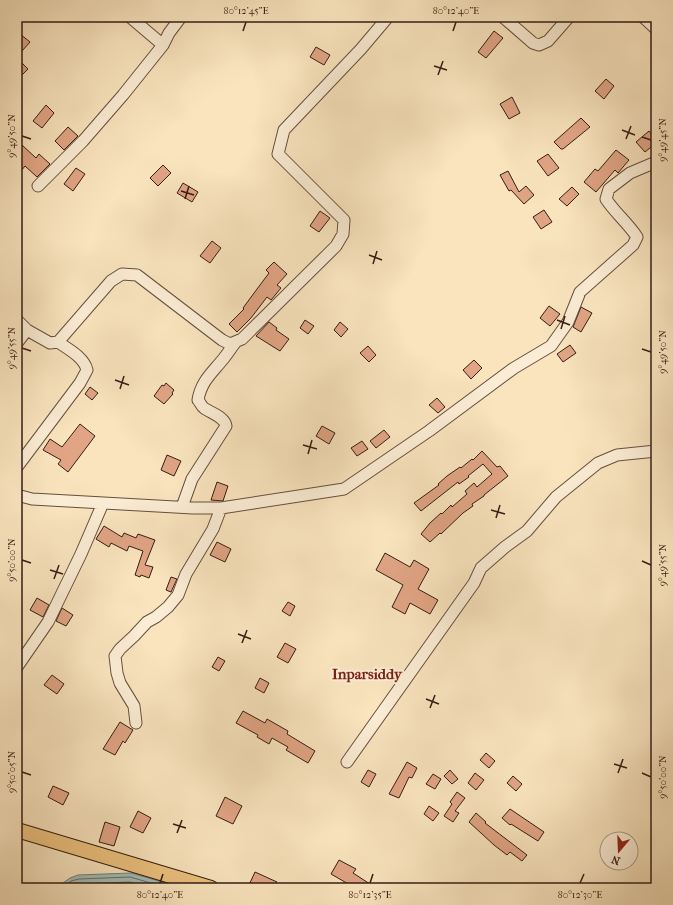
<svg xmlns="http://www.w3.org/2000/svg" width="673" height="905" viewBox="0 0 673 905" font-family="'IM FELL French Canon',serif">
<rect width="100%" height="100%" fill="#f9e4be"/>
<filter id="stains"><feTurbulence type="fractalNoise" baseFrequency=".005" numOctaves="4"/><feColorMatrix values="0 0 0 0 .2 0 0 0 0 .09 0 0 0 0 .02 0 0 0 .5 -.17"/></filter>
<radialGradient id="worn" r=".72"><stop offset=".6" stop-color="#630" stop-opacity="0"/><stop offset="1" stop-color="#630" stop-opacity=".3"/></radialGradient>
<path fill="#a0bdb9" stroke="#757d77" d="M131,873L166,883L176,888H56L70,878L78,875Z"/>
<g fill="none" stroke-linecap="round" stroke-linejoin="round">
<path stroke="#6a6d66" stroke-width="1" d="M62,888L71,881L79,879L130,877L168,888
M71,888L80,884L130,882L152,888"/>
</g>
<path fill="#e1a585" stroke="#351d14" d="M494,31L503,38L486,58L478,52Z
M20,34L30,42L22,51L17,47V38Z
M316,47L330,55L324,65L310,57Z
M17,58L28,69L21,76L17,73Z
M606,79L614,86L604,99L595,91Z
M512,97L520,113L509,119L500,104Z
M46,105L54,113L42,128L33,121Z
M581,118L590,127L563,149H561L554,142Z
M68,127L78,136L64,150L55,141Z
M649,131L656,140V143L645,152L636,142Z
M22,145L36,158L39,154L50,164L37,177L25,166L21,171L17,168V151Z
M616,150L629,160L618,173L615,170L596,192L584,182L595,169L598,171Z
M548,154L559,168L548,176L537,161Z
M163,165L171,173L158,186L150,178Z
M76,168L85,174L73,191L64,184Z
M508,171L519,192L526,186L534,195L524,204L511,190L509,191L500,175Z
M183,183L198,192L192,202L177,193Z
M572,187L579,194L567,206L559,199Z
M544,210L552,222L541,229L533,217Z
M320,211L330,218L319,232L310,226Z
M212,241L221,248L210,263L200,256Z
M274,262L287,274L277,285L281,288L271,300L267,297L251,318L237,332L229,324L244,309L243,308L257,289L269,273L266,270Z
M549,306L560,314L550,326L540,318Z
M581,307L592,313L581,332L573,327Z
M305,320L314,326L308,334L300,328Z
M269,322L277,328L276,330L289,339L280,351L256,336Z
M340,322L348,329L341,337L334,330Z
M570,345L576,353L563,362L557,354Z
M368,346L376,355L369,362L360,353Z
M474,360L482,368L471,379L463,370Z
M166,383L174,390L172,393L173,394L164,404L154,396L162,385L164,386Z
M90,387L98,393L92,400L85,394Z
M437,398L445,407L438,413L429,405Z
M80,424L95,436L68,472L58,464L61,460L43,450L50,439L62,447Z
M322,426L335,433L329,444L316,436Z
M384,430L390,437L376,448L370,441Z
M362,441L368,449L357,456L351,448Z
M482,451L497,467L500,466L508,476L484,495V496L472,504L473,506L463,513L441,534L440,533L430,542L421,534L430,523L441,513L442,514L451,505L452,507L467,494L465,491L474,483L477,487L492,474L483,464L468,476L469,477L459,484L458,482L421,511L414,503L439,485L438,484L447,476L460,467L461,468L472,459L473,460Z
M167,455L181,461L174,476L161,470Z
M217,482L228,486L223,501L211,500Z
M104,526L122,537L124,533L136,538L138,534L155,540L145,565L153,567L149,578L141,575L140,577L135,575L143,551L129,546L127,551L111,543L109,547L96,539Z
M217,542L231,549L225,562L210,555Z
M385,553L410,567L414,560L429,569L418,589L438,600L430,614L410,603L405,614L392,607L403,585L376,570Z
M171,577L177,579L171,592L166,590Z
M37,598L49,605L43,617L30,610Z
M288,602L295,606L290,616L282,611Z
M62,608L73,615L66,626L56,621Z
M285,643L296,649L288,663L277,657Z
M218,657L225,661L219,671L212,667Z
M52,675L64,684L57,694L44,685Z
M260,678L269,683L264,693L255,688Z
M243,711L265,723L267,719L288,731L287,734L315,751L308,763L286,750L288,747L272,738L269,744L257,737L258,735L236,723Z
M120,722L133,730L125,743L123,741L115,755L103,749Z
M486,753L495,761L489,768L480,760Z
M407,762L417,768L412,778L409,777L399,798L389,794Z
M368,770L376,774L369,787L361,782Z
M450,770L458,779L452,784L444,776Z
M475,773L484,780L476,790L468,783Z
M433,774L441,779L435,789L426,784Z
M513,776L522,784L516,791L507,783Z
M53,786L69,793L63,805L48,797Z
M457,792L465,798L455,811L459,813L453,822L444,816L452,804L450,802Z
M225,797L242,806L233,824L216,816Z
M429,806L439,813L433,821L424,814Z
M510,809L544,832L538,841L511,824L510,825L502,818Z
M138,811L151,818L143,833L130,827Z
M476,813L486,822L485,823L527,855L522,861L510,852L507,855L494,845L469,822Z
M105,822L120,827L114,846L99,842Z
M339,860L356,869L353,873L370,884L368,888H348L350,885L331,874Z
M255,872L277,882L274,888H255L249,885Z"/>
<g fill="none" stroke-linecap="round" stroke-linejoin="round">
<defs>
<path id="minor" d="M130,17L163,45
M503,17L533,43L539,45L548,41L569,17
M643,17L656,29
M38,186L83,141L123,95L163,45L169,33L181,17
M17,320L27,330
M17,343L27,330L50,343L58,342L111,281L122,274L137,275L222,340L230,344L242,339L336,246L343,234L344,220L278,154L284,130L361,49L388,17
M17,467L80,383L87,370C84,357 68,349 58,342
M17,495L32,499L193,508H221L344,489L429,431L514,368L551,346L568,322L580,292L633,245L637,237C628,223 615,213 606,199L609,189L630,173L656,162
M182,507L192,479L226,426C225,417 211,413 204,408C201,406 200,402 198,400C201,381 213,372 224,358C228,353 231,348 235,343
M17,667L48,622L81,554L103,503
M136,723L134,706L120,683L117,673L115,656L120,649L134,636L147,622L156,617L168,607L178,595L186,574L213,529L221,508
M347,762L474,583L481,568L505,547L527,531L556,497L598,463L617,455L656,451"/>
<path id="major" d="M17,830L211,888"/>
</defs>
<use href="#minor" stroke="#664f3e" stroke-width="13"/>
<use href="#major" stroke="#351d14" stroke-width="16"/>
<use href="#minor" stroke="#fbedd5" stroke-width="11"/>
<use href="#major" stroke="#ecc27f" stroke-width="14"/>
</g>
<path fill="none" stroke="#351d14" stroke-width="1.5" d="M243,31L246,22M453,31L456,22M434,66L447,70M438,75L443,61M622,130L635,135M22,136L31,139M642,137L651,140M626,139L631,126M181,191L194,195M185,199L189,186M369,255L382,260M373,264L377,251M557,320L570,325M561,329L565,316M22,348L31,351M642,349L651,352M115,380L129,385M120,389L124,376M303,445L317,449M308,454L312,440M491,510L505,514M496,518L500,505M22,560L31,563M642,561L651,565M50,570L63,574M54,579L59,565M238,634L251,639M242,643L247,630M426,699L439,704M430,708L435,695M614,764L627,768M22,772L31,775M618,773L623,759M642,773L651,777M173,824L186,828M177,833L182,820M160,883L163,874M370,883L373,874M580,883L584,874"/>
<g text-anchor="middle" stroke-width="4" stroke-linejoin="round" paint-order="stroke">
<g font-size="15" font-weight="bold" fill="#7a1f14" stroke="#fbedd5">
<text x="367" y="679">Inparsiddy</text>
</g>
</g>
<rect width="673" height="905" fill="none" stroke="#f9e4be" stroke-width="44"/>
<g transform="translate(619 851) rotate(199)"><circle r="19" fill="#fbedd5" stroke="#ac9a88"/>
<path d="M0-3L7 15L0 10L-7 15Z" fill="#8f2418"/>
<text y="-6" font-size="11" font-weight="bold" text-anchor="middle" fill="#351d14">N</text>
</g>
<rect x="22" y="22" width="629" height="861" fill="none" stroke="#351d14" stroke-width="1.5"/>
<g font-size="10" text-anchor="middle" fill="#351d14">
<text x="246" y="14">80°12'45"E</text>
<text x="456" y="14">80°12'40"E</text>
<text transform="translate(11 136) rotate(-90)" y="4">9°49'50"N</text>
<text transform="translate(662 140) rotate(-90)" y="4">9°49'45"N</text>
<text transform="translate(11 348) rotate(-90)" y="4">9°49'55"N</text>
<text transform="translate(662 352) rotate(-90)" y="4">9°49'50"N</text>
<text transform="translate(11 560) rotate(-90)" y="4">9°50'00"N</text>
<text transform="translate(662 565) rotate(-90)" y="4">9°49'55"N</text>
<text transform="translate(11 772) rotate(-90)" y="4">9°50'05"N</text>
<text transform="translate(662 777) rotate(-90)" y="4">9°50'00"N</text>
<text x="160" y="898">80°12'40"E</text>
<text x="370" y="898">80°12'35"E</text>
<text x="580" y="898">80°12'30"E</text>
</g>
<rect width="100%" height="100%" filter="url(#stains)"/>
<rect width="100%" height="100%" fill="url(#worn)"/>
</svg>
